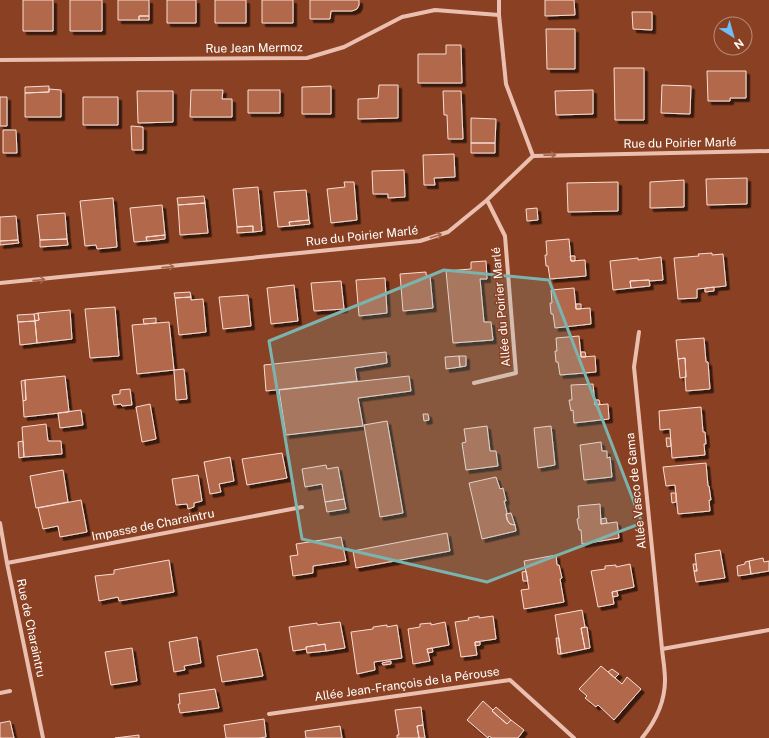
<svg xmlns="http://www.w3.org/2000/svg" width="769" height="738" viewBox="0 0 769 738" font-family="'Public Sans',sans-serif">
<defs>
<filter id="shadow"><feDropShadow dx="3.5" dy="3.5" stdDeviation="0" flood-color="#0009"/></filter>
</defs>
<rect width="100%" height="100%" fill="#8a4022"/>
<path fill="#b2674b" stroke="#f8ddd4" filter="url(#shadow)" d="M23,0H53V31H23Z
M70,0H102V31H70Z
M118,0H149V16H139V20H118Z
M167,0H196V23H167Z
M215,0H246V23H215Z
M262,0H293V23H262Z
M310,0H359V5L357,9L352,11H331L330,19H310Z
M545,0H574L575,15L545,16Z
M632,12H652V30L633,29Z
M139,16H149V20H139Z
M546,29H575V69H547Z
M446,45H461L462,83H418V54H446Z
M614,68H644V120H615Z
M707,71H746V98H730V101H708Z
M379,85H398V118L358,119V99L378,98Z
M662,85L691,86L690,114L661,113Z
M49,86V92L25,93V87Z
M331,86V114H302V87Z
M49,89L61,90V117H25V93L49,92Z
M191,90H223L222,99H232V117H190Z
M248,90H280V113H248Z
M593,90V114L556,115L555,91Z
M137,91H173V122L138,123Z
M443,91H461L463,139H448L447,115H444Z
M0,97H7V126H0Z
M83,97H118V125H83Z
M471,118L496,119L495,143H471Z
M131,126L143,127V150H132Z
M3,130H16L17,153H3Z
M471,143H495V153H471Z
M454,154L455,177L434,178L435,185H424L423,155Z
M404,170L405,197L388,198V194H373L372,171Z
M747,178V204L707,205L706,179Z
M684,180V207L650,208V182Z
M344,182H354L357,220L331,223L327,189L345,187Z
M618,182V211L568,212L567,183Z
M258,187L262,231L253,232V226L237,227L233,189Z
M306,190L309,220L289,222L290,226L278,227L274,192Z
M204,196L205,203L178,205L177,198Z
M113,198L117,247L97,249L96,245L85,246L80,201Z
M205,203L208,233L180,235L178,205Z
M162,205L165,235L146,237L147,241L134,242L130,208Z
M537,208L538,220L527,221L526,209Z
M65,213L67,239L40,240L37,215Z
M16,216L18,240L0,241V217Z
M309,220L310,224L290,226L289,222Z
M253,226V232L237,233V227Z
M165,235V239L147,241L146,237Z
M67,239L68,245L40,247V240Z
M569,239L571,261L585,260L586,276L550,279L548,266H546L545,255H547L546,241Z
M18,240L19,243L0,245V241Z
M712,253V255L723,254L726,286L697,289V298L678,299L674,258L699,256L698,254Z
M570,256H575V261H571Z
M661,257L663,280L649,281V280L630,281L631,288L613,290L610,261L638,258V260Z
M486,261L487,279H480L484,322H491L493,340L453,343L446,271L471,269V262Z
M426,272V275L430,276L433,308L403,311L400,274Z
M385,278L387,313L359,316L356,280Z
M649,280L650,286L631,288L630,281Z
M341,281L344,309L314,311L311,283Z
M294,285L298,321L271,324L267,288Z
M714,287V291L705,292V288Z
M574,288L576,309L590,308L591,324L555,328L553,314H551L550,303H552L551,290Z
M190,292L191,297L175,298L174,293Z
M248,295L251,326L223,329L219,297Z
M191,297V300L203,299L206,332L179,335L175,298Z
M576,304H581V309H576Z
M115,307L119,356L90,358L85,309Z
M70,310L72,339L37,343L35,321L39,320L38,313Z
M38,313L39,320L35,321L34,314Z
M34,314L35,321L18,322L17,315Z
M156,318V323L144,324L143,319Z
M35,321L37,343L20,345L18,322Z
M169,322L174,370L137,374L132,325Z
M579,336L581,357L595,356L596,372L560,375L558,362H556L555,351H557L556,338Z
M704,338L706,362H708L710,389L686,391L685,377H686L685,358L678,359L676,340Z
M386,352L387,363L355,368L357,381L266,391L264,365Z
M581,352H585L586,357H581Z
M459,356L460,367L446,369L445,357Z
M459,356H466V366L460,367Z
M685,358L686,377L680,378L678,359Z
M184,369L187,399L176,400L174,370Z
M65,376L69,412L24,417L23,401L26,400L25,380Z
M409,376L411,391L358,398L363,426L286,435L279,390Z
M25,380L26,400L23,401L21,381Z
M593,384L595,405L608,404L609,419L574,423L573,410L571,411L569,400H572L571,385Z
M130,389L132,405L122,406L121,404L114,405L112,395L120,394V390Z
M595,400H599L600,404L595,405Z
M150,404L156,439L142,442L136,407Z
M701,407L703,432H705L706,444H704L705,455L672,458L670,429L660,430L659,411Z
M81,410L83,425L60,428L58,413Z
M423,414H428L429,420L424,421Z
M387,421L403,513L380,517L364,425Z
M46,424L48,441H61L62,454L24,457L22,427Z
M487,426L490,451H496L498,466L466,470L462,443L466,442L464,429Z
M551,426L555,465L538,468L534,428Z
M666,438H670L671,446L667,447Z
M23,441L24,457L19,458L18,442Z
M601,442L602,451H607V458L610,457L612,477L584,480L580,445Z
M282,453L287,478L247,485L242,459Z
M230,457L234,481L219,484L221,492L210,494L204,462Z
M706,463L708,486H709L711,500H709L710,511L678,514L675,485L666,486L663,467Z
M326,465L327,469L338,467L344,499L325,502L322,484L305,487L302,469Z
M63,470L68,502L36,508L30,476Z
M198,475L202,501L194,503V507L188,509L187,504L176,505L172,479Z
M496,477L500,489L503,488L506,501H504L507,513L506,514L508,521L510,524L515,525L516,531L482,539L469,483Z
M671,493H676V502L672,503Z
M344,499L346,509L327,512L325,502Z
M81,500L87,532L60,537L58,526L43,529L38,508Z
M600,504L601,524L617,522L619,538L582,544L581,530H579L577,519L579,518L578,506Z
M511,513L515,525L510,524L507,520L506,514Z
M606,518L607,523L601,524V519Z
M447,533L450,551L356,568L353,551Z
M341,537L346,561L313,566V573L293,576L290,556L298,555L296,544Z
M720,550L725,578L696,582L694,571H697L695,554Z
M556,555L557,565H559L562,578L560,579L564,602L524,609L521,590L529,589L524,561Z
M763,558L764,562L769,561V571L751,574L749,561Z
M169,560L174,592L119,601L118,597L99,601L95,576L114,574V570Z
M749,561L751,574L738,576L737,566L745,564V562Z
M630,564L634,587L612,592L614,604L598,607L591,571L605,569V566L616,565V567Z
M693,564H696L697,571H694Z
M526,571L528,581H523L522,572Z
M617,591L618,596L613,597L612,592Z
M582,610L585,627L581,628L585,649L561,654L555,615Z
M479,616V618L493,616L496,639L475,642L477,655L461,657L455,622L469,620L468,618Z
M340,622L345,648L326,651L325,644L306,647V649L293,651L289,627L317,623L318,625Z
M445,622L449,645L427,649L430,661L413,664L408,629L420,627V624L431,623V625Z
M387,625V627L397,625L402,658L374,662L375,670L357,674L351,632L373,629V627Z
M587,627L590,648L585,649L581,628Z
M197,637L201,663L184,666L185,670L174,672L169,642Z
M556,638H559L561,654H558Z
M475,642H480V645L475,646Z
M325,644L326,651L307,653L306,647Z
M132,648L137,681L111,685L105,652Z
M432,648L433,652L428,653L427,649Z
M257,649L263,676L222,682L217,656Z
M391,661V664L383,665L382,663Z
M601,666L622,684L627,677L641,689L614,720L598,705L596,707L585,698L587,696L579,689Z
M612,669L619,674L615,678L608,672Z
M215,689L219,708L180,713L178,704H180L179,694Z
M483,701L493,710L492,711L507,724L511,720L524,730L518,738H492L489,736L488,738L467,720Z
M421,707L423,725L417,726L419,738H397V735H399L395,710Z
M496,707L511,720L507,724L492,711Z
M264,719L266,737L259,738H226L224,725Z
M10,721L14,738H0V723Z
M423,725L425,738H419L417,726Z
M340,726L342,738H306L305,731Z
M139,735V738H115Z"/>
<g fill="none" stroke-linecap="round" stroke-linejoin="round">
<path stroke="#ebbfaf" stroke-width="4" d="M499,0V15L506,84L533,156
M0,60L307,58L344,47L402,17L435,10L499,15
M0,283L420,241L448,232L487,200L533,156L769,151
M639,332L634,367L662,649
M474,383L516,373L505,236L487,200
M0,523L7,563L43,738
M7,563L302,507
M0,693L10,691
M269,714L510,680L574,738
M642,738C655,722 665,701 665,680C665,670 663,659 662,649L769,630"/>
</g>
<defs><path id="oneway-shaft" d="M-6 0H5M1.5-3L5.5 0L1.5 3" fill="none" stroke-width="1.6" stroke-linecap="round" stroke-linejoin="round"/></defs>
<g stroke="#a7664c">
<use href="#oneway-shaft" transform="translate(550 155) rotate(-1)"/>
<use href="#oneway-shaft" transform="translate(436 236) rotate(-18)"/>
<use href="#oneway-shaft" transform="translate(168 267) rotate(-6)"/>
<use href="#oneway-shaft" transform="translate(39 280) rotate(-6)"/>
</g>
<path fill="#7bb4af" fill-opacity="0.2" stroke="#7bb4af" stroke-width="3" stroke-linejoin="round" d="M444,270L549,280L642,523L487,582L302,539L269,341Z"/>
<g text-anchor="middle" stroke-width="3" stroke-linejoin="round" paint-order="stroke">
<g font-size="12" fill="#fff" stroke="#8a4022">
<text transform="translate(254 48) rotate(-1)" y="4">Rue Jean Mermoz</text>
<text transform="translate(680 143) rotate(-1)" y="4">Rue du Poirier Marlé</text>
<text transform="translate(362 236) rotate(-6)" y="4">Rue du Poirier Marlé</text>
<text transform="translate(501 307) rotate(-95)" y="4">Allée du Poirier Marlé</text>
<text transform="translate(636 491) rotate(-96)" y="4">Allée Vasco de Gama</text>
<text transform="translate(153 525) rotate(-11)" y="4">Impasse de Charaintru</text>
<text transform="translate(31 628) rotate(78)" y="4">Rue de Charaintru</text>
<text transform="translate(407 684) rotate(-8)" y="4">Allée Jean-François de la Pérouse</text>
</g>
</g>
<g transform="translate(733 36) rotate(143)"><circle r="19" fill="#8a4022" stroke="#b98c7a"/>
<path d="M0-3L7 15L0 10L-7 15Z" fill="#71bdf6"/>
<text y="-6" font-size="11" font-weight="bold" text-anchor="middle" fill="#ffffff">N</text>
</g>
</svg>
